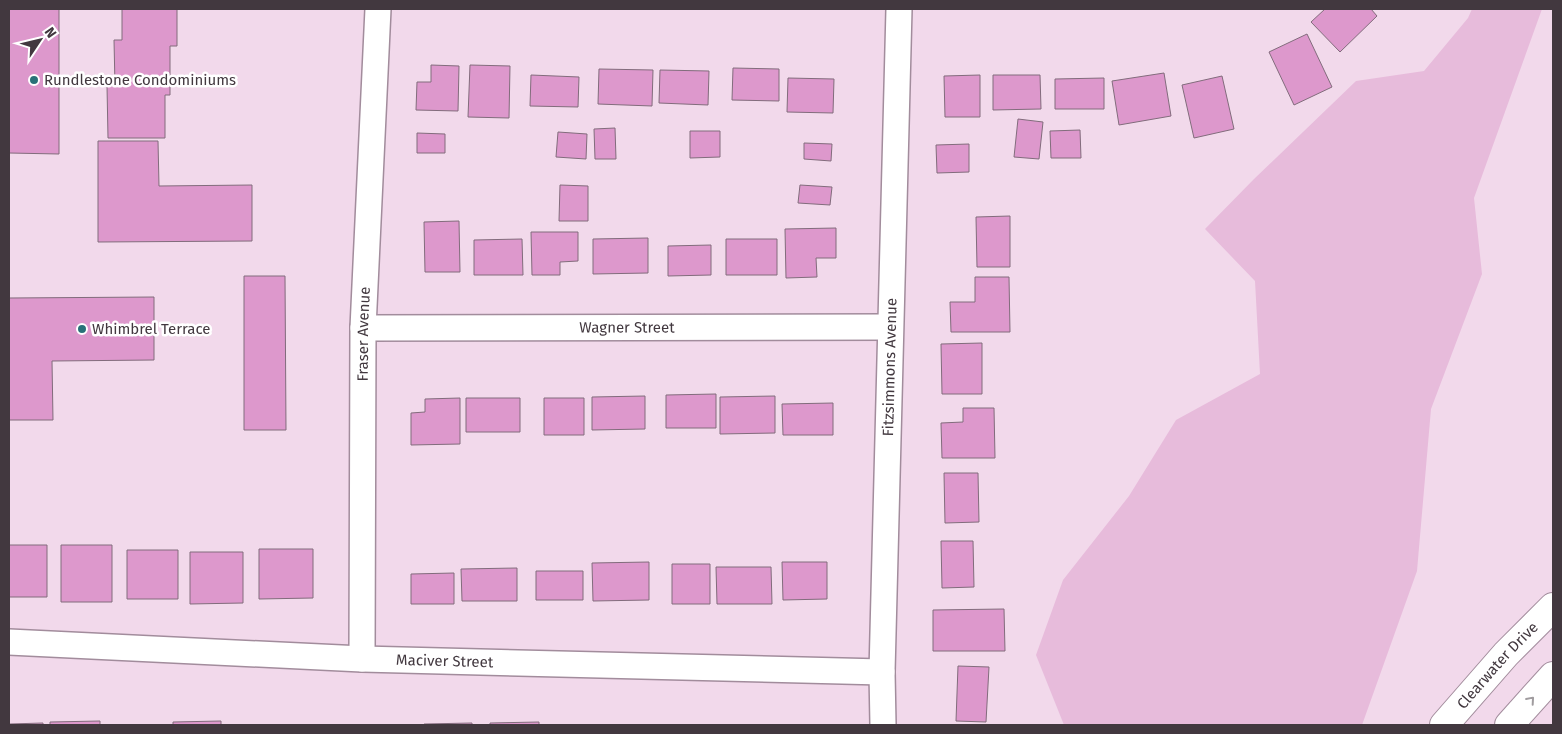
<svg xmlns="http://www.w3.org/2000/svg" width="1562" height="734" viewBox="0 0 1562 734" font-family="'Fira Sans',sans-serif">
<rect width="100%" height="100%" fill="#f2d9eb"/>
<path fill="#e7bbdb" d="M1472,9H1542L1474,198L1482,274L1431,409L1417,571L1362,725H1064L1036,655L1063,580L1129,496L1176,420L1260,374L1255,281L1205,229L1254,179L1356,81L1424,71L1468,18Z"/>
<path fill="#dd98cc" stroke="#826c7c" d="M9,9H59V154L9,153Z
M122,9H177V46H170V95H165V138H108L107,86H115L114,40H122Z
M1325,9H1371L1377,16L1340,52L1311,22Z
M1307,34L1332,87L1294,105L1269,52Z
M431,65L459,66L458,111L416,110L417,82H431Z
M470,65L510,66L509,118L468,117Z
M733,68L779,69V101L732,100Z
M599,69L653,70L652,106L598,104Z
M660,70L709,71L708,105L659,103Z
M1164,73L1171,116L1119,125L1112,81Z
M531,75L579,77L578,107L530,106Z
M980,75V117H945L944,76Z
M993,75H1040L1041,109L993,110Z
M1222,76L1234,129L1194,138L1182,85Z
M788,78L834,79L833,113L787,112Z
M1104,78V109H1055V79Z
M1018,119L1043,122L1039,159L1014,157Z
M615,128L616,159H595L594,129Z
M1080,130L1081,158H1051L1050,131Z
M690,131H720V157L690,158Z
M558,132L587,134L586,159L556,157Z
M417,133L445,134V153H417Z
M98,141H158L159,186L252,185V241L98,242Z
M804,143L832,144L831,161L804,159Z
M969,144V172L937,173L936,145Z
M560,185L588,186V221H559Z
M800,185L832,187L830,205L798,203Z
M1010,216V267H977L976,217Z
M459,221L460,272H425L424,222Z
M836,228V258H816L817,277L786,278L785,229Z
M531,232H578V261L560,262V275H532Z
M648,238V273L593,274V239Z
M522,239L523,275H474V240Z
M726,239H777V275H726Z
M711,245V275L668,276V246Z
M244,276H285L286,430H244Z
M975,277H1009L1010,332H951L950,302H975Z
M154,297V360L52,361L53,420H9V298Z
M982,343V394H942L941,344Z
M716,394V428H666V395Z
M645,396V429L592,430V397Z
M775,396V433L720,434V397Z
M460,398V444L411,445V413L425,412V399Z
M466,398H520V432H466Z
M544,398H584V435H544Z
M833,403V435H783L782,404Z
M963,408H994L995,458H942L941,423L963,422Z
M944,473H978L979,522L945,523Z
M941,541H973L974,587L942,588Z
M9,545H47V597H9Z
M61,545H112V602H61Z
M259,549H313V598L259,599Z
M127,550H178V599H127Z
M190,552H243V603L190,604Z
M649,562V600L593,601L592,563Z
M782,562H827V599L783,600Z
M672,564H710V604H672Z
M716,567H771L772,604H717Z
M517,568V601H462L461,569Z
M536,571H583V600H536Z
M454,573V604H411V574Z
M1004,609L1005,651H933V610Z
M958,666L989,667L986,722L956,721Z
M100,721V725H50V722Z
M221,721V725H173V722Z
M539,722V725H490V723Z
M43,723V725H9V724Z
M472,723V725H424V724Z"/>
<g fill="none" stroke-linecap="round" stroke-linejoin="round">
<defs>
<g id="minor">
<path id="s1" d="M363,328L890,327"/>
<path id="s2" d="M9,642L362,659L882,672"/>
<path id="s3" d="M362,659L363,328L378,9"/>
<path id="s4" d="M883,725L882,672L899,9"/>
</g>
<g id="secondary">
<path id="s5" d="M1444,725L1506,654L1553,607"/>
<path d="M1509,725L1553,676"/>
</g>
</defs>
<use href="#minor" stroke="#a28c9c" stroke-width="28"/>
<use href="#secondary" stroke="#a28c9c" stroke-width="30"/>
<use href="#minor" stroke="#fff" stroke-width="25"/>
<use href="#secondary" stroke="#fff" stroke-width="28"/>
</g>
<defs><path id="oneway-chevron" d="M-2-3.5L2.5 0L-2 3.5" fill="none" stroke-width="1.6" stroke-linecap="round" stroke-linejoin="round" transform="scale(1.25)"/></defs>
<use stroke="#a09c9f" href="#oneway-chevron" transform="translate(1531 700) rotate(-49)"/>
<g fill="#287178" stroke="#fff" stroke-width="2">
<circle cx="34" cy="80" r="5"/>
<circle cx="82" cy="329" r="5"/>
</g>
<g text-anchor="middle" stroke-width="5" stroke-linejoin="round" paint-order="stroke">
<g font-size="15" fill="#42383f" stroke="#fff" text-anchor="start">
<text x="44" y="85">Rundlestone Condominiums</text>
<text x="92" y="334">Whimbrel Terrace</text>
</g>
<g font-size="15" fill="#42383f" stroke="#fff">
<text dy="5" stroke="none"><textPath href="#s1" startOffset="264">Wagner Street</textPath></text>
<text dy="5" stroke="none"><textPath href="#s3" startOffset="325">Fraser Avenue</textPath></text>
<text dy="5" stroke="none"><textPath href="#s4" startOffset="358">Fitzsimmons Avenue</textPath></text>
<text dy="5" stroke="none"><textPath href="#s2" startOffset="436">Maciver Street</textPath></text>
<text dy="5" stroke="none"><textPath href="#s5" startOffset="80">Clearwater Drive</textPath></text>
</g>
</g>
<rect width="1562" height="734" fill="none" stroke="#42383f" stroke-width="20"/>
<g transform="translate(40 40) rotate(55)" stroke="#ffffff" stroke-width="4" paint-order="stroke">
<path d="M0-4L9 19L0 12L-9 19Z" fill="#42383f"/>
<text y="-8" font-size="14" font-weight="bold" text-anchor="middle" fill="#42383f">N</text>
</g>
</svg>
